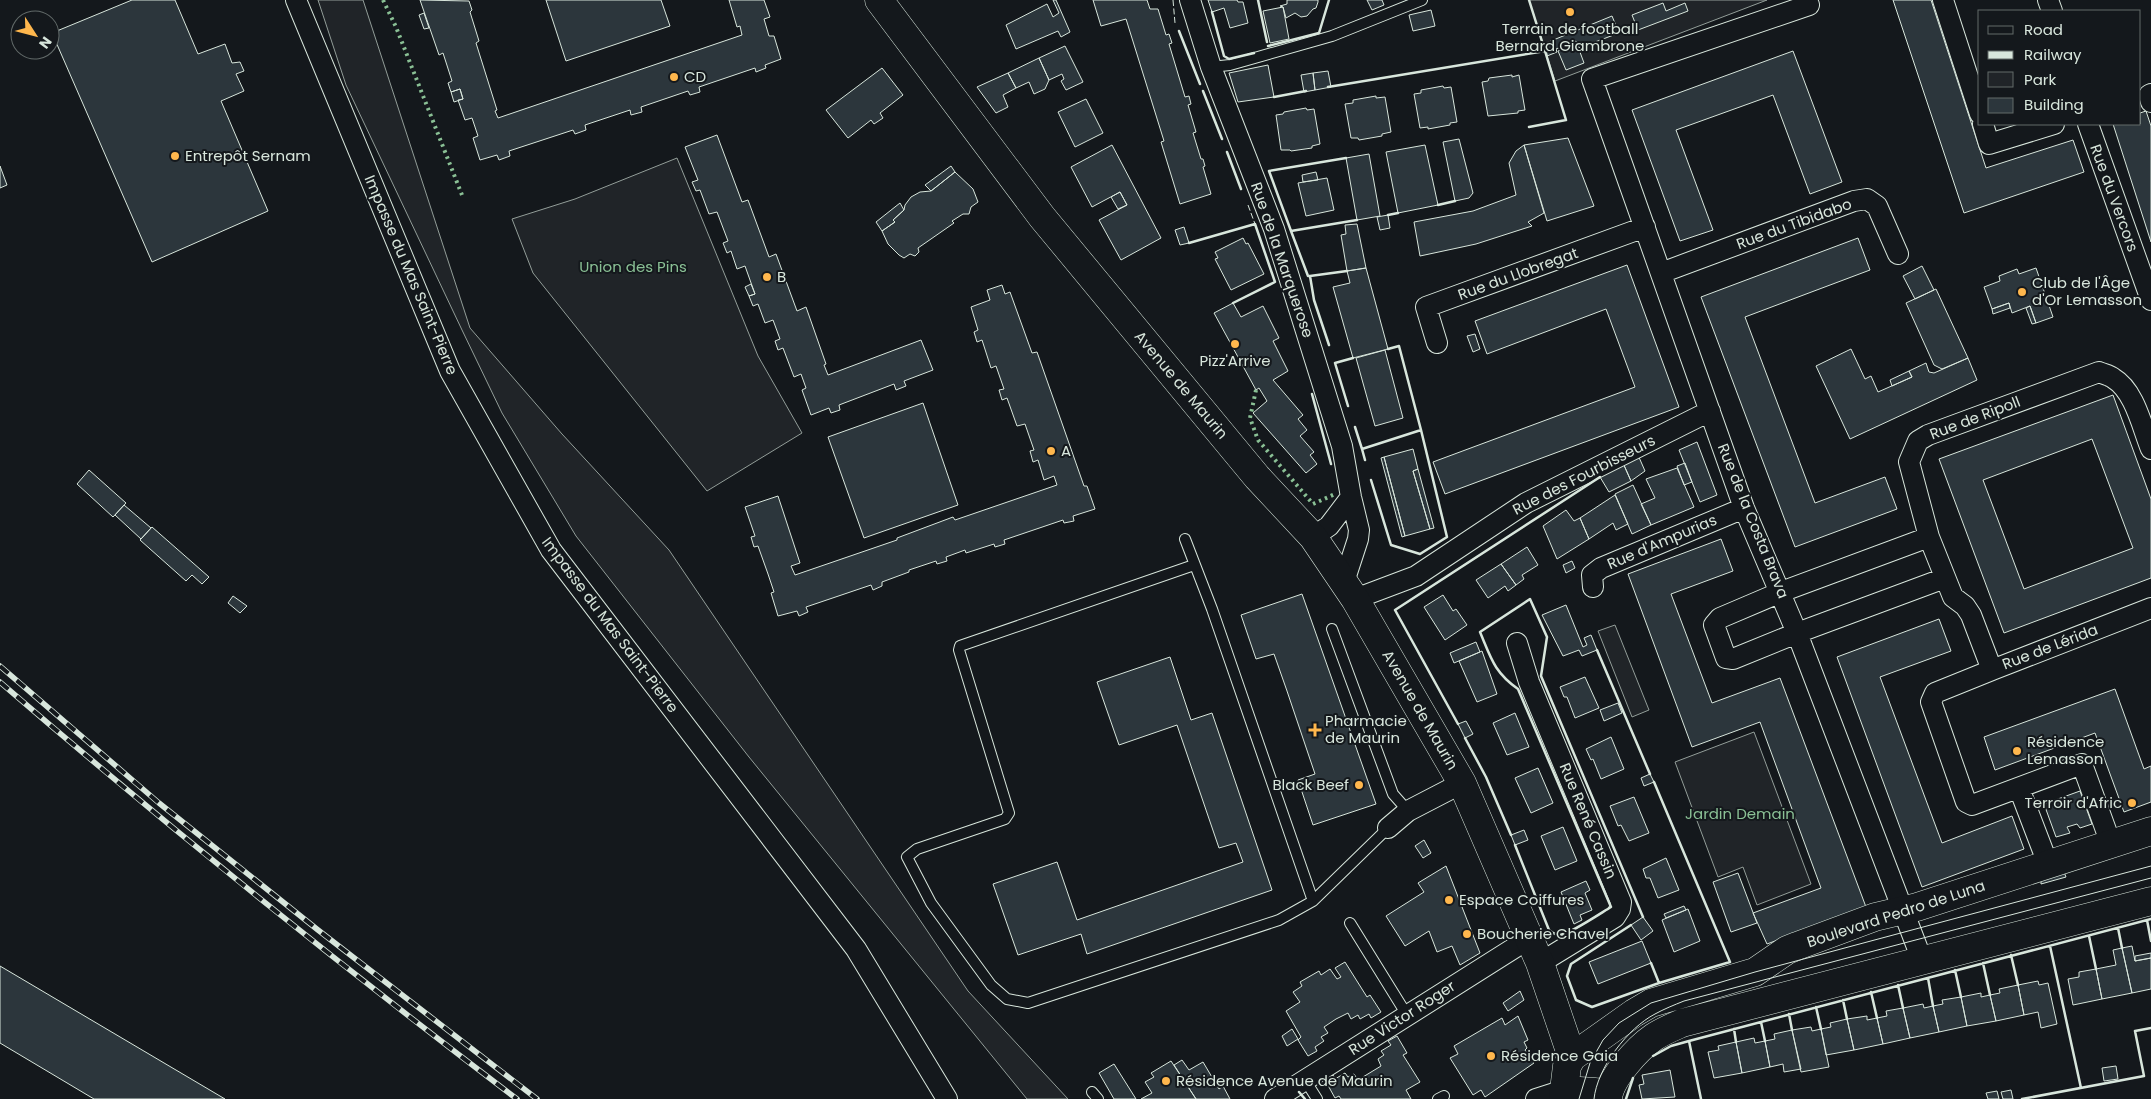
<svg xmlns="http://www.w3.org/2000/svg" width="2151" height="1099" viewBox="0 0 2151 1099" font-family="Poppins,sans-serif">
<rect width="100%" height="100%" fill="#14181c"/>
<path fill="#202428" stroke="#939e99" d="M318,0H363L470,328L562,434L669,550L968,991L1068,1099H1027L749,757L576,536L502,413L462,330L346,85Z
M1529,0H1767L1555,81Z
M677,158L758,356L802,433L707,491L533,273L512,219L575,199Z
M1615,625L1649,710L1632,717L1598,631Z
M1754,732L1811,884L1757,905L1743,867L1718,877L1675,762Z"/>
<path fill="#2c363c" stroke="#d8e6dc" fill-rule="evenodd" d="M132,0H175L198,54L225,44L232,63L240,62L244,71L236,74L244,91L221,101L268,211L152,262L52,33Z
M420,0L469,1L472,10L470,12L479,41L476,43L497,110L495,111L498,118L742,35L740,26L737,27L729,0H764L770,17L764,19L769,36H774L781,59L765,65L766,68L756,72L755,68L699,87L700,92L690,95L688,91L641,107L642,112L631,115L630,110L585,125L586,130L575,134L573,130L509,151L510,156L499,160L497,155L480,160L473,138L478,136L472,118L465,120L458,100L463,99L460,89L451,92L448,83L452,81L443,53L439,55Z
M546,0H661L670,26L566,61Z
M1053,0H1056L1070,32L1061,37L1058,31L1016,49L1006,25L1047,4L1053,17L1059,13Z
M1093,0H1147L1150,9H1158L1166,35L1169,34L1172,43L1169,44L1185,97L1189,96L1191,104L1188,105L1196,132L1193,133L1201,159H1203L1205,166L1203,167L1211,194L1180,204L1161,142L1164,141L1126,19L1101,26Z
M1208,0H1237L1238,2H1243L1248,23L1230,28L1224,8L1212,12Z
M1287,0H1318V2L1316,8L1313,9L1307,16L1301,17L1295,13L1286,18L1283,7L1280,6L1287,4Z
M1367,0H1382L1384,5L1372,10Z
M1893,0H1931L1986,168L2073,140L2084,172L1964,213Z
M1663,3L1666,11L1685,3L1688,11L1638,30L1632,15Z
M1283,7L1289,39L1270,43L1263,11Z
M1431,10L1435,26L1413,31L1409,15Z
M424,13L429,28L424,29L419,15Z
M1612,16L1619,33L1579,48L1576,41L1556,49L1557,52L1547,56L1546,43Z
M1577,44L1584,63L1566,70L1558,51Z
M1065,46L1083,82L1066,90L1061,81L1064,79L1062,74L1049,80L1039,58Z
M1793,51L1842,182L1810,194L1773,95L1676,130L1713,230L1680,241L1632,110Z
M1039,58L1049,80L1045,89L1034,94L1029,82L1016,88L1008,73Z
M1268,65L1274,97L1238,102L1229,73Z
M882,68L903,95L880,113L883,118L874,124L871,120L848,138L826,110Z
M1328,71L1331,87L1315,90L1313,73Z
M1008,73L1016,88L1003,95L1008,107L996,113L977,87Z
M1313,73L1315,90L1304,92L1301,75Z
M1512,75V77L1519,75L1525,110L1518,111V113L1488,116L1482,82L1488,81L1489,78Z
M1443,86L1444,88L1451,87L1457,122L1450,123V125L1428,129V127L1420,128L1414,94L1421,93V90Z
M460,89L463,99L454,102L451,92Z
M1376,96V98L1385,97L1391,132L1382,134V136L1359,140L1358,138H1351L1345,104L1353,103V100Z
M1086,99L1103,133L1075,147L1058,112Z
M1306,108L1307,110L1314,109L1320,144L1312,146V148L1291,151L1290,150H1281L1276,115L1283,114L1284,112Z
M2146,111L2151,126V242L2113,124H2140V113Z
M717,135L742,202L748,200L769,257L776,254L797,311L806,307L826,364L824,365L828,375L921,340L933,370L904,381L906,386L896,390L894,384L839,405L840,410L831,413L829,408L811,415L802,390L806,388L801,374L794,377L783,348L778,350L775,341L780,339L773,320L765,323L758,304L753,306L749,296L755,294L745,266L737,269L731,251L727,253L723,243L728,241L717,212L709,214L700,190L696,191L692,182L698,180L685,147Z
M1568,138L1594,206L1547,221L1524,145Z
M1459,139L1473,193L1469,198L1455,201L1443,142Z
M1112,145L1161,238L1121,260L1099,220L1127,205L1120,192L1092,207L1071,167Z
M1425,145L1438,205L1398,213L1386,152Z
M1524,145L1544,213L1528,222L1532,226L1476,244L1420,256L1414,222L1473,211L1516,195L1509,163L1516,151Z
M1369,154L1380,216L1357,220L1346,158Z
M0,166L7,185L0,188Z
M951,166L955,172L931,191L925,185Z
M955,172L973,189L978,202L971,207L969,214H963L952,221L954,223L918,248L919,252L915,256L910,254L904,258L899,255L888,244L882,231L895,222L893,220L904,210L905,205L911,197L920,192L931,191Z
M1316,172L1318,180L1303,182L1302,175Z
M1327,178L1334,210L1306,216L1298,183Z
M1120,192L1127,205L1118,209L1111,197Z
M900,203L904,210L893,220L895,222L882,231L876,222Z
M1388,215L1390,228L1380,230L1377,217Z
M1357,224L1366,268L1347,271L1341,235L1346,234L1345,225Z
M1184,227L1189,243L1180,245L1175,230Z
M1243,238L1246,244L1248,243L1264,274L1231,290L1215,259L1218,258L1215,252Z
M1858,238L1870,270L1745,317L1815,503L1885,477L1897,509L1795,547L1701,297Z
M1627,265L1679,407L1445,494L1433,462L1635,387L1606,309L1487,354L1475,321Z
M1922,266L1934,290L1915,299L1903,276Z
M1366,268L1388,349L1353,358L1333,287L1350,283L1347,271Z
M2036,268L2053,317L2036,323L2030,306L2012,313L2009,303L1992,309L1984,287L2000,281L1999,276L2017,269L2019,274Z
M751,284L755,294L749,296L745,287Z
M1002,285L1005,294L1010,292L1032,353L1037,352L1084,486H1087L1095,509L1073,516L1074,521L1064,523L1063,520L1004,540L1005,544L995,547L994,544L966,553L965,550L946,557L947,561L937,564L936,561L909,570V572L882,582V586L873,590L871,585L806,607L808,612L799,616L797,611L778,616L771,593L774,592L768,574L758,546L754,547L751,537L755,536L745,507L778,496L800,563L791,566L795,575L897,540V538L953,517L955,520L1057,485L1054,476L1044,480L1038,460L1033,462L1030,451L1034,450L1025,424L1017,426L1007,398L1002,400L999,390L1004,389L996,366L991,368L982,340L977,342L974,332L978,330L971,307L990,300L987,290Z
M1936,289L1968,358L1942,369L1934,365L1906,303Z
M1233,303L1241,317L1263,306L1279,338L1273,341L1288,371L1273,380L1303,415L1298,419L1307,430L1300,436L1314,452L1310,455L1317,464L1306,473L1253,413L1267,401L1259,388L1256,390L1214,313Z
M2009,303L2010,308L1993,314L1992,309Z
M2030,306L2036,323L2032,324L2026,308Z
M1475,334L1480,349L1473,352L1467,336Z
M1851,349L1865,379L1871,376L1878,392L1912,377L1909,371L1926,363L1929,372L1934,373L1968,358L1977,380L1850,439L1816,366Z
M1385,350L1403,418L1375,426L1356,358Z
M1909,371L1912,377L1892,386L1890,380Z
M2113,395L2151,499V578L2004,633L1939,459ZM2092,439L2133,548L2024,589L1983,480Z
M923,403L958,505L864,538L828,437Z
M1697,442L1717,495L1700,502L1679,450Z
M1413,449L1418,469L1413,471L1430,529L1405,536L1384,457Z
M1638,455L1645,471L1631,481L1623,463Z
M1384,457L1405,536L1402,537L1381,458Z
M1623,463L1631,481L1609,492L1600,477Z
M1685,463L1692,482L1684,485L1677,466Z
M1677,468L1694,507L1651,525L1641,504L1655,498L1646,479Z
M1418,469L1434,528L1430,529L1413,471Z
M89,470L126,503L113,517L77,484Z
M1633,485L1651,525L1632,534L1615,494Z
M1615,495L1628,524L1616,530L1613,523L1589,539L1580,518Z
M124,505L151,528L141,539L115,515Z
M1566,510L1574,521L1580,518L1589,539L1557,559L1543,526Z
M152,527L209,577L202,584L192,575L186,581L140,540Z
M1721,539L1733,571L1671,594L1712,703L1780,678L1866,907L1767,944L1753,913L1821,888L1760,722L1692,747L1628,574Z
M1527,547L1538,565L1522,575L1524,579L1516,585L1501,564Z
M1572,561L1575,568L1566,573L1563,565Z
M1501,564L1516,585L1508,591L1505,586L1488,598L1476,580Z
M1302,594L1376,804L1313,825L1298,780L1315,774L1287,691L1274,654L1256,659L1241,615Z
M1443,595L1453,611L1456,609L1467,625L1445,640L1424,607Z
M233,596L247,606L240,613L228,603Z
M1566,605L1583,647L1587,645L1584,638L1591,635L1597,650L1582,656L1579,650L1563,656L1542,615Z
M1939,619L1951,651L1880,677L1942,843L2012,816L2024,849L1922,887L1837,657Z
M1476,642L1480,652L1454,663L1450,653Z
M1482,651L1497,694L1477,702L1459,661Z
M1170,657L1191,720L1212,713L1272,890L1087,954L1081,934L1018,955L993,884L1057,862L1077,920L1243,862L1236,843L1219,848L1177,725L1119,745L1097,682Z
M1585,677L1599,708L1575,718L1567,697H1564L1560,687Z
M2115,689L2144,769L2151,766V802L2124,812L2095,733L1995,770L1984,737Z
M1618,703L1622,713L1604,721L1600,710Z
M1515,713L1529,747L1507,755L1493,723Z
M1466,721L1473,734L1465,738L1458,724Z
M1611,737L1624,769L1601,779L1593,759L1591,760L1586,749Z
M1538,768L1553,803L1531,813L1515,778Z
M1650,774L1654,782L1644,786L1641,778Z
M2080,791L2092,824L2080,828L2077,824L2067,827L2070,833L2056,837L2044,804Z
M1634,797L1649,833L1629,841L1621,825L1618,826L1610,806Z
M1563,827L1577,861L1555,870L1541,836Z
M1524,830L1528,840L1515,845L1511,835Z
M1424,840L1431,853L1423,858L1415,846Z
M1666,858L1679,890L1658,898L1650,878H1646L1643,869Z
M1446,866L1480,953L1460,965L1452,946L1437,952L1429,931L1405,946L1386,916L1424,892L1418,883Z
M2064,872L2066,877L2041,884V879Z
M1738,873L1757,923L1731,932L1713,882Z
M1586,881L1590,890L1585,893L1592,910L1580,915L1582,920L1574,924L1561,892Z
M1684,906L1686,910L1666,918L1664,914Z
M1688,909L1700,941L1674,952L1662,920Z
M1643,917L1653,931L1641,940L1631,925Z
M1642,941L1651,963L1598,984L1589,962Z
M2132,946L2135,961L2151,958V989L2132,993L2122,948Z
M2122,948L2132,993L2102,999L2096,969L2116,965L2113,950Z
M2151,953V958L2135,961V956Z
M1345,962L1367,997L1370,995L1381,1012L1371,1018L1369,1014L1360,1019L1358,1015L1351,1019L1348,1013L1336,1019L1324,1027L1328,1033L1321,1037L1324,1041L1315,1047L1317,1051L1308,1056L1298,1040L1301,1037L1286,1011L1300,1002L1293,992L1302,986L1300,982L1319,971L1321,975L1330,969L1337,979L1341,977L1335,968Z
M0,966L225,1099H94L0,1043Z
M2096,969L2102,999L2073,1005L2068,979L2079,977V972Z
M2038,981L2039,985L2048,983L2057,1024L2041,1028L2038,1012L2024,1015L2018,985Z
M2018,985L2024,1015L1996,1021L1990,995L2000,993L1999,989Z
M1520,991L1524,1000L1508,1011L1503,1003Z
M1981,993V997L1990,995L1996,1021L1967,1026L1961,997Z
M1961,997L1967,1026L1939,1032L1933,1006L1943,1004L1942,1000Z
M1923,1004L1924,1008L1933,1006L1939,1032L1910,1038L1903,1008Z
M1903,1008L1910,1038L1883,1044L1877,1018L1887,1016L1886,1011Z
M1518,1016L1528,1040L1524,1042L1527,1048L1525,1050L1534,1063L1485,1097L1481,1090L1473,1095L1450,1058L1458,1054L1454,1046L1502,1018L1505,1025Z
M1867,1016V1020L1877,1018L1883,1044L1854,1050L1847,1019Z
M1847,1019L1854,1050L1826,1055L1821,1029L1831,1027L1830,1023Z
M1811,1027L1812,1031L1821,1029L1829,1067L1801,1072L1792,1030Z
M1292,1029L1298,1039L1287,1046L1282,1036Z
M1792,1030L1801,1069L1784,1072L1783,1064L1770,1067L1765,1041L1775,1039L1774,1034Z
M1397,1036L1407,1053L1403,1055L1420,1082L1406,1090L1411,1099H1341L1339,1096L1335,1098L1325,1080L1333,1075L1335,1079L1345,1073L1348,1077L1354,1074L1358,1080L1381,1066L1378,1059L1384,1055L1381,1051L1391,1045L1388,1041Z
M1754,1038L1755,1043L1765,1041L1770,1067L1742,1073L1736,1042Z
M1736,1042L1742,1073L1714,1078L1708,1052L1719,1050L1718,1046Z
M1182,1060L1189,1070L1203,1062L1219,1089L1223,1086L1230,1099H1196L1174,1065Z
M1171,1061L1196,1099H1141L1152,1093L1145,1082L1154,1077L1151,1073Z
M1114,1064L1136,1099H1114L1099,1073Z
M2116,1066L2118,1079L2104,1081L2102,1068Z
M1670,1070L1675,1097L1642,1099L1639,1085L1644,1084L1642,1075Z
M2011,1090L2013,1099H2003L2001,1092Z
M1997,1091L1999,1099H1988L1986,1093Z"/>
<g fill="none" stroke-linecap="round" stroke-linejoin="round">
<defs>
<path id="lane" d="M1211,67L1230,65L1332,36L1422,0
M1185,539L1212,609L1313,901
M1194,565L960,646L959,650L1009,813L1005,819L917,849L907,857L931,903L991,985L1007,999L1028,1003L1279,920L1313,901L1388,828
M1332,629L1393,794L1408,811
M1350,923L1407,1015
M1305,1080L1317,1099
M1092,1092L1098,1099
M1438,1099L1444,1096"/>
<path id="street" d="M296,0L450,371L551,550L856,949L947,1099
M1190,0L1211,67L1274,229L1342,446L1351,497L1359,530L1358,539L1344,582
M1943,0L1980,114
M2048,0L2052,11
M1809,5L1592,79L1744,508L1797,633L1922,960
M2151,94L2149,95L2151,102
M1983,124L1989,144L2054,124
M2088,124L2151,300
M1661,273L1854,201L1867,199L1877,206L1898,254
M1437,343L1426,307L1645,227
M2151,449C2142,427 2135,391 2113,378C2109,375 2103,374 2099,372L1928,435L1918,441L1909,462L1929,537L1953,597L1965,606L1971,615L1992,670L2151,608
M1313,537L1329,526L1351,497
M1929,537L1781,592L1720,618L1714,625L1726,658L1733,659L1797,633L1945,578
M1593,587L1592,575L1601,568L1744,508
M1355,599L1416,576L1526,503L1710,411
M1517,643L1529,682L1621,902L1620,909L1615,917L1540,963
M1992,670L1935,693L1931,702L1966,802L1972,805L2082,764L2111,844
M2019,788L2048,864
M1388,828L1408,811L1462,783
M1275,1099L1530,938
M1536,1099L1564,1090"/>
<path id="secondary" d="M879,0L1042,217L1257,477L1313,537L1355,599L1462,783L1540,963L1572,1057L1567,1066L1563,1099
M1572,1057L1634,1013L1651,1003L1755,972L1787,950L1797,946L1875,917L1917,907L2151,831
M1564,1090L1595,1092L1608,1095
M1608,1099C1609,1079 1638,1048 1654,1037C1663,1031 1673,1027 1682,1023L2151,901"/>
</defs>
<use href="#lane" stroke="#d8e6dc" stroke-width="12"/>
<use href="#street" stroke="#d8e6dc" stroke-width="22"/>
<use href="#secondary" stroke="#d8e6dc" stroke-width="29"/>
<use href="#lane" stroke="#14181c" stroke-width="10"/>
<use href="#street" stroke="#14181c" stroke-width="20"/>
<use href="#secondary" stroke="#14181c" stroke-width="28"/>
<path stroke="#d8e6dc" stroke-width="1" d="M1579,1099L1590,1063L1603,1040L1619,1023L1651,1003L1755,972L2151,866
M1594,1099C1597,1068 1628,1028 1655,1014C1664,1009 1674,1005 1684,1001L2151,878"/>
<defs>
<path id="rail" d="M0,666L159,803L318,930L537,1099
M0,682C168,827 340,965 517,1099"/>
</defs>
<use href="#rail" stroke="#d8e6dc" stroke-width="5.5"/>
<use href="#rail" stroke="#14181c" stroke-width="4" stroke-dasharray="11" stroke-linecap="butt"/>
<path stroke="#8ac095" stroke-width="4" stroke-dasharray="2.5 4" stroke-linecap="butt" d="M383,0L396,27L462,195
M1256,390L1250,418L1258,440L1313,504L1335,494"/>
<path stroke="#d8e6dc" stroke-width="1" stroke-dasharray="6 2.5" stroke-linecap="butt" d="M1173,0L1175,23
M1248,205L1255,224"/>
<path stroke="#d8e6dc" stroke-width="2.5" d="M1258,0L1267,42
M1529,0L1545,51
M1212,12L1224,56L1229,59L1254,53
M1179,31L1200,84
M1268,46L1319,33L1329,0
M1328,87L1545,51L1566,120L1529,127
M1203,91L1222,139
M1274,97L1306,91
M1227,152L1241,189
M1438,205L1455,201
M1388,215L1398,213
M1291,231L1269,171L1346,158
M1189,243L1255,224L1275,282L1233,303
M1310,276H1308L1291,231L1357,220
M1329,345L1314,300L1310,276L1347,271
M1388,349L1399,346L1421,430
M1312,394L1331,464
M1348,406L1335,363L1353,358
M1355,427L1362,449
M1365,460L1362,449L1421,430L1447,537L1420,554L1391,545L1371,480
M1597,650L1650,774
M1458,724L1395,610L1600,477
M1465,738L1486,777L1511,835
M1515,845L1549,930C1553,933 1555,935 1560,935C1570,934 1601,913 1611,907L1518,689C1494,672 1491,658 1480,632L1530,599L1547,637L1541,676L1643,917
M2147,920L2151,941
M1631,925L1571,964L1567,976L1576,1000L1592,1007L1659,983
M2118,928L2122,948
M2089,936L2096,969
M2050,946L2081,1088
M2011,955L2018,985
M1651,963L1659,983L1730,962L1654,782
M1983,963L1990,995
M1955,970L1961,997
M1928,978L1933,1006
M1898,985L1903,1008
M1871,992L1877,1018
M1843,1000L1847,1019
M1816,1007L1821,1029
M1789,1014L1792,1030
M1761,1022L1765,1041
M1734,1029L1736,1042
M1689,1041L1701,1099
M1653,1056L1671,1046L1689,1041L2151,919
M1299,1092L1305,1099
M1626,1099L1633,1078
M2022,1099L2144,1076L2135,1031L2151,1028"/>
</g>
<g fill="#ffb74d" stroke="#14181c" stroke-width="2">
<circle cx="1570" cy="12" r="5"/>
<circle cx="674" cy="77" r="5"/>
<circle cx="175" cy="156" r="5"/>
<circle cx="767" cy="277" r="5"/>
<circle cx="2022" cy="292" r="5"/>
<circle cx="1235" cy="344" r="5"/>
<circle cx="1051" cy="451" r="5"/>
<path d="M1312.5 722.5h5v5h5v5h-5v5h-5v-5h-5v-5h5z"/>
<circle cx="2017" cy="751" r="5"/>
<circle cx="1359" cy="785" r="5"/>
<circle cx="2132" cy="803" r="5"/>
<circle cx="1449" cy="900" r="5"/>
<circle cx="1467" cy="934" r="5"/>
<circle cx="1491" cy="1056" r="5"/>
<circle cx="1166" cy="1081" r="5"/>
</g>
<g text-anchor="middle" stroke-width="4" stroke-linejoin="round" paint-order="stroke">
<g font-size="15" fill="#d8e6dc" stroke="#14181c" text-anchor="start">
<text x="1570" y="34" text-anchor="middle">Terrain de football<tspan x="1570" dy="17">Bernard Giambrone</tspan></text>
<text x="684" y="82">CD</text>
<text x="185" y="161">Entrepôt Sernam</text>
<text x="777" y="282">B</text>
<text x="2032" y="288">Club de l'Âge<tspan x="2032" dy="17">d'Or Lemasson</tspan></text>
<text x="1235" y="366" text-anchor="middle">Pizz'Arrive</text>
<text x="1061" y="456">A</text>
<text x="1325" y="726">Pharmacie<tspan x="1325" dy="17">de Maurin</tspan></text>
<text x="2027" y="747">Résidence<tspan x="2027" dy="17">Lemasson</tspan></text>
<text x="1349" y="790" text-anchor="end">Black Beef</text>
<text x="2122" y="808" text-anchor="end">Terroir d'Afric</text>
<text x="1459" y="905">Espace Coiffures</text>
<text x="1477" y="939">Boucherie Chavel</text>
<text x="1501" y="1061">Résidence Gaia</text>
<text x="1176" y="1086">Résidence Avenue de Maurin</text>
</g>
<g font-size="15" fill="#d8e6dc" stroke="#14181c">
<text transform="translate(2114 198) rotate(70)" y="5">Rue du Vercors</text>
<text transform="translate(1794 224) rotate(-20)" y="5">Rue du Tibidabo</text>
<text transform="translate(1282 260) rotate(71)" y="5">Rue de la Marquerose</text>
<text transform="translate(1518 274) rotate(-20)" y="5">Rue du Llobregat</text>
<text transform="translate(411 275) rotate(67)" y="5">Impasse du Mas Saint-Pierre</text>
<text transform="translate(1181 385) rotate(50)" y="5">Avenue de Maurin</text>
<text transform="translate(1975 418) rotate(-21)" y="5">Rue de Ripoll</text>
<text transform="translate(1584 475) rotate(-27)" y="5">Rue des Fourbisseurs</text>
<text transform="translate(1753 521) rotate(68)" y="5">Rue de la Costa Brava</text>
<text transform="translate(1662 542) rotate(-23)" y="5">Rue d'Ampurias</text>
<text transform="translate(610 625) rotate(53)" y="5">Impasse du Mas Saint-Pierre</text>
<text transform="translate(2050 647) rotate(-21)" y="5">Rue de Lérida</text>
<text transform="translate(1420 710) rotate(60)" y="5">Avenue de Maurin</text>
<text transform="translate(1588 821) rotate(67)" y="5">Rue René Cassin</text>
<text transform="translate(1896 914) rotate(-18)" y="5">Boulevard Pedro de Luna</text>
<text transform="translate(1402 1018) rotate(-33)" y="5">Rue Victor Roger</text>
</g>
<g font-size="15" fill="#8ac095" stroke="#14181c">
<text x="633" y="272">Union des Pins</text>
<text x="1740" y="819">Jardin Demain</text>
</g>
</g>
<rect x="1978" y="10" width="162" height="115" fill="#14181c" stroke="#626a69"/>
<rect x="1988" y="26" width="25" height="8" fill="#14181c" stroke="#626a69"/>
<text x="2024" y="35" font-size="15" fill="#d8e6dc">Road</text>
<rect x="1988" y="51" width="25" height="8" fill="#d8e6dc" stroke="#626a69"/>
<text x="2024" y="60" font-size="15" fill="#d8e6dc">Railway</text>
<rect x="1988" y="72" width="25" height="15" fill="#202428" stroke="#626a69"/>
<text x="2024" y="85" font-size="15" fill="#d8e6dc">Park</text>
<rect x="1988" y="98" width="25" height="15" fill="#2c363c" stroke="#626a69"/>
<text x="2024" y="110" font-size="15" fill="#d8e6dc">Building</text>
<g transform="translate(35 35) rotate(126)"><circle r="24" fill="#14181c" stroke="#626a69"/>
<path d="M0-4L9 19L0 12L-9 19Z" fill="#ffb74d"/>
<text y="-8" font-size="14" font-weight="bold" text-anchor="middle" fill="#d8e6dc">N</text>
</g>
</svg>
